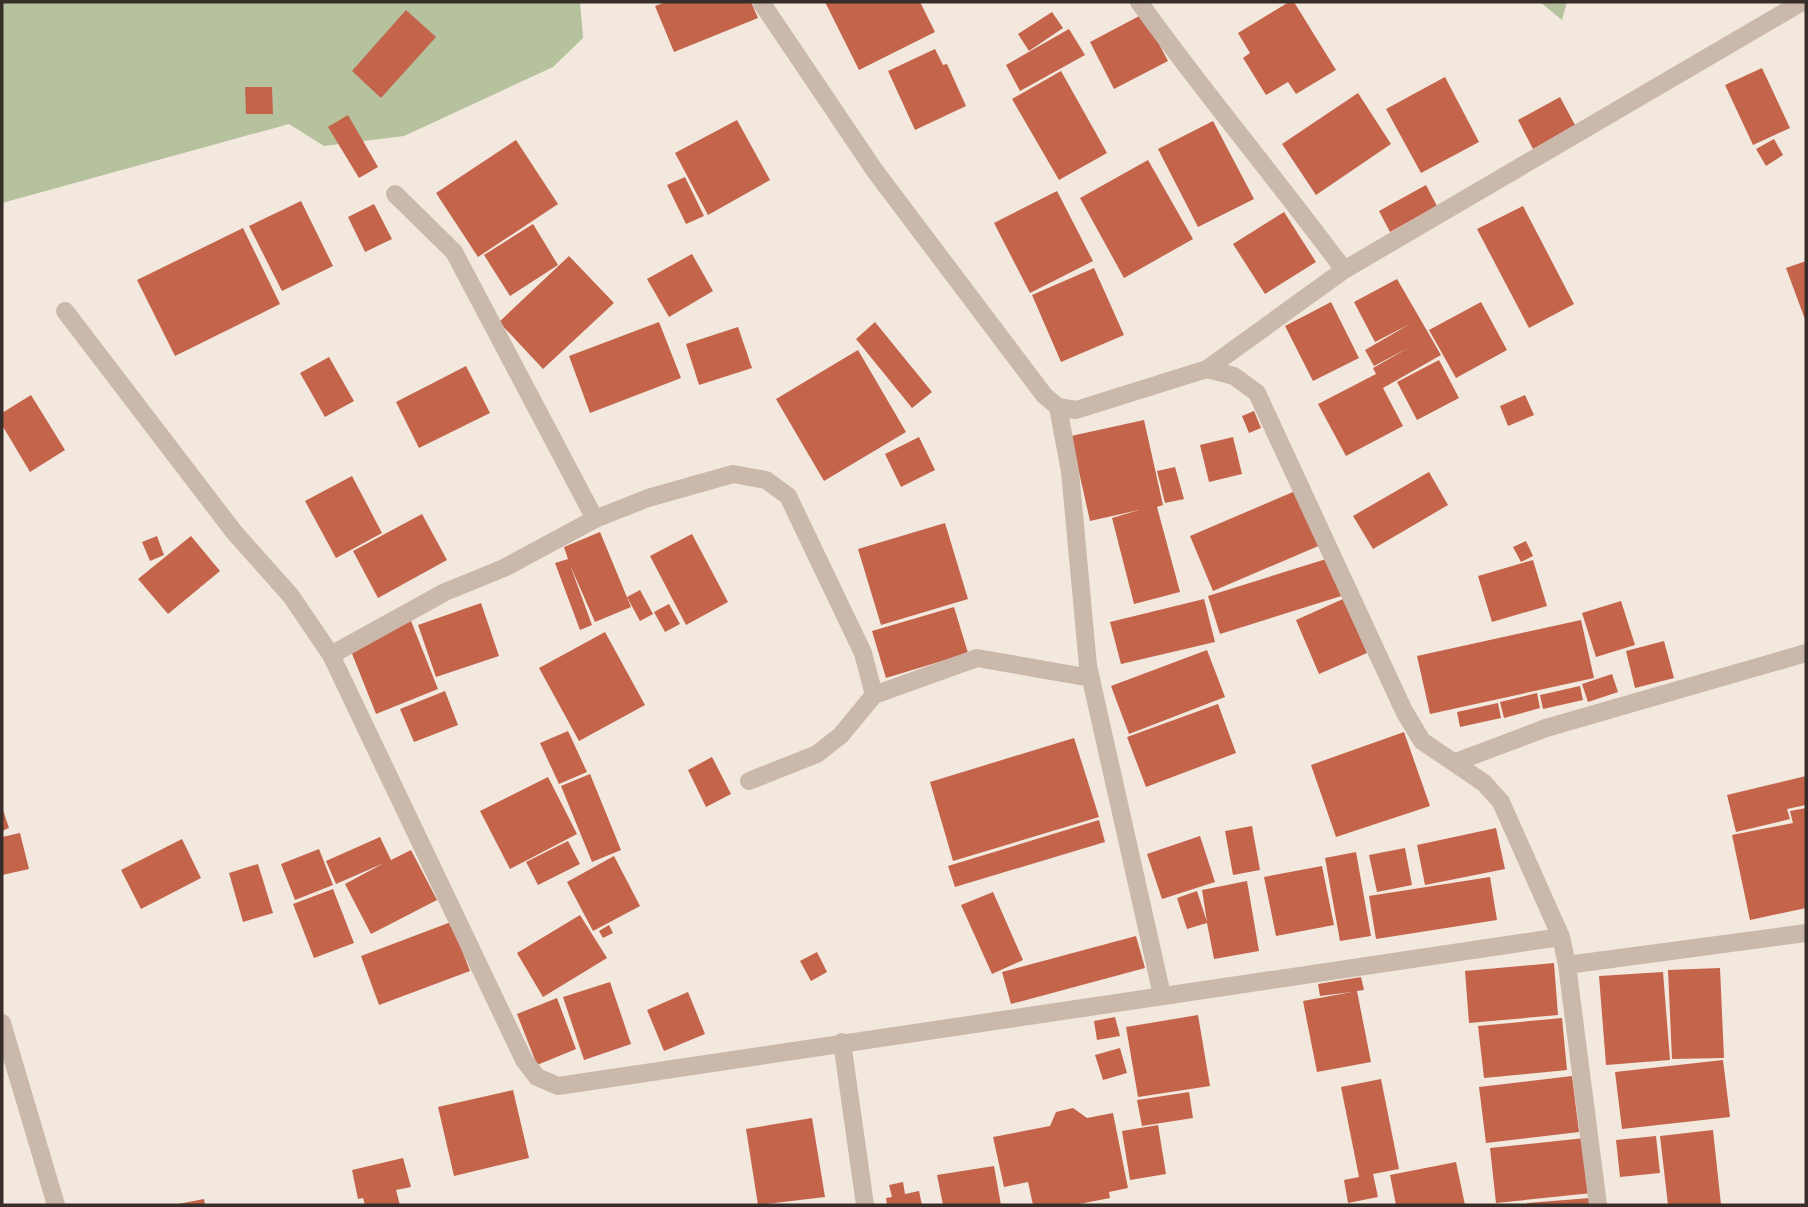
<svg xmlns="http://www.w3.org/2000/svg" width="1808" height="1207" viewBox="0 0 1808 1207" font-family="Barlow,sans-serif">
<rect width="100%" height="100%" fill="#f2e8de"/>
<path fill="#b6c19e" d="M2,2H580L583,38L553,67L404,136L324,146L289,124L2,203Z
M1540,2H1567L1562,20Z"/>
<path fill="#c3644b" d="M666,2H751L758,18L674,52L655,6Z
M825,2H920L935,32L859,70Z
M1289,2H1294L1336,70L1296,94L1288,82L1266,95L1243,58L1250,53L1238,33Z
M406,10L436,37L381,98L352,71Z
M1052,12L1063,28L1029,51L1018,34Z
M1143,14L1168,61L1114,89L1090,42Z
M1069,29L1085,55L1020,91L1006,65Z
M935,49L943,65L947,64L966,106L915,130L888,71Z
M1762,68L1790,128L1753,145L1725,85Z
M1061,71L1107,153L1059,180L1012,99Z
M1445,77L1479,142L1421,173L1386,109Z
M245,87H272L273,114H246Z
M1358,93L1391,144L1316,195L1282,144Z
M1560,97L1575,125L1533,149L1518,120Z
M348,115L378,167L359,178L328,127Z
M737,120L770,180L708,215L675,153Z
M1213,121L1254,199L1198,227L1158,149Z
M1774,139L1783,155L1766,166L1756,149Z
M516,140L558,204L478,257L436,193Z
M1148,160L1193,239L1124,278L1080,198Z
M685,177L704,216L686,224L667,185Z
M1426,185L1437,206L1390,232L1379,211Z
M1057,191L1093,261L1030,293L994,223Z
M301,201L333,266L282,291L249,226Z
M374,204L392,239L365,252L348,217Z
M1523,206L1574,304L1529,328L1477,229Z
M1284,212L1316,262L1265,294L1233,244Z
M533,224L558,265L510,296L484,255Z
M243,228L280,304L175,356L137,280Z
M692,254L713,291L669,317L647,279Z
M569,256L614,303L543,369L499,322Z
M1806,261V322L1786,268Z
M1094,268L1124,335L1061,362L1032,295Z
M1397,279L1441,355L1383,388L1403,426L1346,456L1318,404L1376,374L1373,368L1410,347L1374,366L1365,350L1410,324L1375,342L1354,302Z
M1331,302L1359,358L1313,381L1285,326Z
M1481,302L1507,350L1456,378L1429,330Z
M659,322L681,378L590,413L569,356Z
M875,322L932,392L912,408L856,339Z
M738,327L752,368L699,385L686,344Z
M858,350L906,432L824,481L776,399Z
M329,357L354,401L325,417L300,373Z
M1439,360L1459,398L1417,420L1397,382Z
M466,366L490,413L419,448L396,402Z
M31,395L65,450L30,472L2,425V413Z
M1525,395L1534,415L1508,426L1500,406Z
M1254,411L1261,428L1249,433L1242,416Z
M1144,420L1163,505L1157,507L1180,592L1134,604L1112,518L1139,510L1090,521L1071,436Z
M919,437L935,470L901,487L885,454Z
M1233,437L1242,474L1209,482L1200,445Z
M1175,467L1184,499L1165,503L1157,471Z
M1429,472L1448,505L1373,549L1353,516Z
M352,476L382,533L336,558L305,501Z
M1300,489L1323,544L1213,591L1190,536Z
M422,514L447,560L378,598L353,551Z
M945,523L968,599L881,625L858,549Z
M600,532L631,607L595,622L570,565L592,625L580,630L555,563L568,559L564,547Z
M692,534L728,602L686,625L650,556Z
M157,536L164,555L150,561L142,542Z
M191,536L220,571L168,614L138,579Z
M1526,541L1533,556L1521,562L1513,547Z
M1339,555L1351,593L1220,634L1208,596Z
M1533,560L1547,606L1492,622L1478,576Z
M640,590L653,614L640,621L627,597Z
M1204,599L1215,642L1121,664L1110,622Z
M1343,599L1367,653L1319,674L1296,620Z
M1621,601L1635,645L1596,657L1582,613Z
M481,603L499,656L436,677L418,625Z
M669,604L680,624L665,632L654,612Z
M954,607L968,653L886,678L872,631Z
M1581,620L1594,678L1430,714L1417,656Z
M411,621L438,689L376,714L349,646Z
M605,632L645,705L579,741L539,668Z
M1664,641L1674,678L1635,688L1626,651Z
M1207,650L1225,697L1129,734L1111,686Z
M1612,674L1618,692L1588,702L1582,684Z
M1580,686L1583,700L1543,709L1540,695Z
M445,691L458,725L414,742L400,709Z
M1537,693L1540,708L1504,718L1500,702Z
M1498,703L1501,718L1460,727L1457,712Z
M1218,704L1236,753L1146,787L1127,737Z
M568,731L587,772L559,784L540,743Z
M1404,732L1430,806L1336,837L1311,765Z
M1074,738L1099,817L953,861L930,782Z
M712,757L731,794L706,807L688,770Z
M590,774L621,850L592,862L561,786Z
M1806,776V805L1787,809L1790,819L1736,832L1727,795Z
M548,777L577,834L510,869L480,811Z
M2,807L9,828L2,831Z
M1806,808V908L1750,920L1732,835L1793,823L1790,811Z
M1099,820L1105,842L955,887L948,866Z
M1252,826L1260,870L1233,875L1225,831Z
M1496,828L1505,869L1425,885L1417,845Z
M20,833L29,869L2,875V837Z
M1200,836L1215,882L1162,899L1147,854Z
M380,837L391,860L411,850L437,900L371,934L345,884L384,863L336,884L326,861Z
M182,839L201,878L141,909L121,870Z
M568,841L580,864L538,885L526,862Z
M1405,848L1412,885L1377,892L1369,855Z
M319,849L333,885L295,900L281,864Z
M1356,852L1371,936L1340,941L1325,858Z
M614,856L640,906L593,931L567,882Z
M258,864L273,913L243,922L229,873Z
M1322,866L1334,925L1276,936L1264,877Z
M1490,877L1497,920L1376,939L1369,896Z
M1247,881L1259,951L1214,959L1207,923L1187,929L1177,898L1197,891L1207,922L1202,890Z
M333,889L354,943L314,958L293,904Z
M993,892L1023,960L992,974L961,905Z
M580,915L607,958L543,997L517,953Z
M451,922L470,971L379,1005L361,956Z
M609,925L613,933L603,938L599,931Z
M1136,936L1145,968L1011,1004L1002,972Z
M817,952L827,972L811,981L800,961Z
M1554,963L1558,1015L1469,1023L1465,971Z
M1720,968L1724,1058L1672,1059L1668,970Z
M1663,972L1670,1060L1606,1065L1599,976Z
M1361,977L1364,990L1357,991L1371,1062L1317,1072L1303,1001L1352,992L1320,996L1318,984Z
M610,982L631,1044L584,1060L563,997Z
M688,992L705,1034L664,1051L647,1010Z
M557,998L576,1049L537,1065L517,1014Z
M1198,1015L1210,1086L1138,1097L1126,1027Z
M1115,1017L1120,1036L1097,1040L1094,1021Z
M1562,1018L1567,1070L1484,1078L1478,1026Z
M1120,1048L1127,1073L1103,1080L1095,1055Z
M1723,1060L1730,1117L1622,1129L1615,1072Z
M1572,1076L1579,1132L1486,1143L1479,1087Z
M1381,1079L1399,1169L1373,1174L1378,1197L1348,1203L1344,1180L1359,1177L1341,1087Z
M513,1090L529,1158L454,1176L438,1107Z
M1189,1092L1193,1118L1142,1126L1137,1100Z
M1073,1108L1087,1118L1113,1113L1128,1188L1109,1192L1110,1198L1074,1205H1033L1028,1182L1004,1187L993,1137L1050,1126L1056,1112Z
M812,1118L825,1197L758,1205L746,1129Z
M1158,1125L1166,1174L1130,1180L1122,1131Z
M1713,1130L1721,1205H1668L1660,1136Z
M1656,1136L1660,1173L1620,1177L1616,1140Z
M1585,1138L1592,1193L1496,1203L1490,1148Z
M403,1158L411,1187L396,1190L400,1205H365L363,1198L358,1199L352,1170Z
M1456,1162L1465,1205H1396L1390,1175Z
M994,1166L1001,1205H943L937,1175Z
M903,1182L905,1194L919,1191L922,1205H887L886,1198L892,1197L889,1185Z
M1590,1198L1591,1205H1527V1203Z
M204,1199L205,1205H178V1204Z"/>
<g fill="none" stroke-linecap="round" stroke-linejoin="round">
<path stroke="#cab8aa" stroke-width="18" d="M761,2L875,171L1044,395L1058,407L1076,410L1207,369L1234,376L1257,393L1404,711L1422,741L1484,783L1501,802L1561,937
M1139,2C1204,93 1277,179 1344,270L1802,2
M395,194L454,252L595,519
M65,311L234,532L291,596L331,655L524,1060L537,1077L558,1086L1561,937L1567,965L1806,933
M1207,369L1344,270
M1058,407L1070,471L1088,666L1162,995
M331,655L445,592L504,568L595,519L648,498L733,474L766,480L788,496L863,653L874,695
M1456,762L1546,728L1806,653
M749,781L817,754L841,735L874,695L977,658L1091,678
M1567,965L1598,1205
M2,1023L56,1205
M842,1042L865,1205"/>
</g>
<rect width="1808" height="1207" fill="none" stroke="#382e29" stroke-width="7"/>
</svg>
